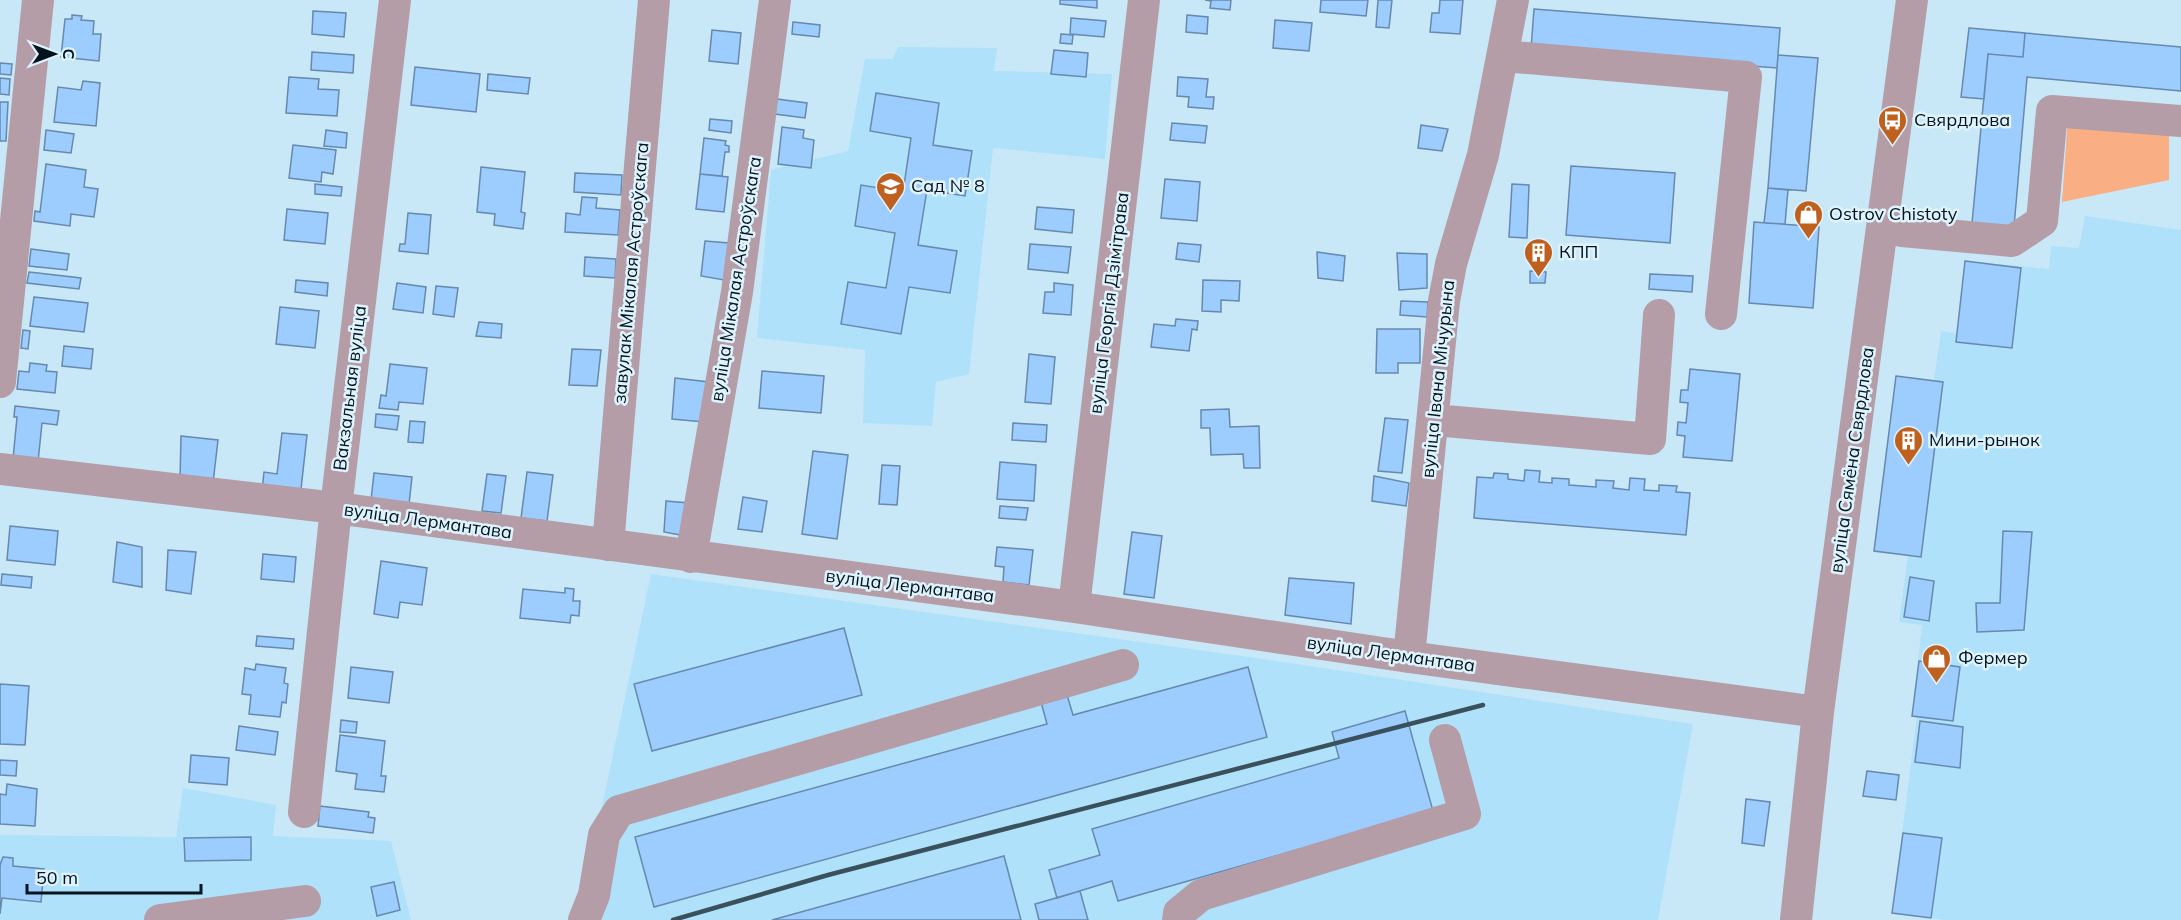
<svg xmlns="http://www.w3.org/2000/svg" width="2181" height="920" viewBox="0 0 2181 920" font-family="Mulish,sans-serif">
<rect width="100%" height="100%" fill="#c8e8f8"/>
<path fill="#afe1fa" d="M898,47L997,48L994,71L1112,74L1105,159L993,148L969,374L936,382L932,426L863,423L865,350L757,338L771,170L848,151L865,59H893Z
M2085,216L2181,230V920H1945L1892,913L1917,716H1912L1922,625L1899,622L1908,555L1921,557L1943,382L1934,380L1941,331L1957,334L1965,261L2049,269L2051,246L2079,248Z
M651,574L1263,659L1693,724L1658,920H576L580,911Z
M183,788L276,805L273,836L391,841L411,920H0V835L176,837Z"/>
<path fill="#faae84" d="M2068,118L2169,122V180L2062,202Z"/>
<path fill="#9dcdff" stroke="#6689ad" stroke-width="1.5" d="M1060,0H1097V8L1060,4Z
M1205,0H1231L1230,10L1210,8L1211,1Z
M1321,0H1368L1366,16L1320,12Z
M1378,0H1392L1389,28L1376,27Z
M1440,0H1463L1460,34L1430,32L1432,13H1439Z
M1534,9L1780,28L1777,68L1531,49Z
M313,11L346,13L344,37L312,34Z
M72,15L82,16L81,20L94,21L93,34H101L99,61L61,57L65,19H72Z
M1187,15L1208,17L1207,34L1186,32Z
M1071,18L1106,21L1104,37L1070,34Z
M1275,20L1312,23L1309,51L1273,48Z
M793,22L820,25L819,37L792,34Z
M1969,28L2025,33L2023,57L1988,54L1984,99L1961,97Z
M712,30L741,33L738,64L709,61Z
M2025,33L2181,47V91L2027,77L2014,227L1972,223L1988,54L2023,57Z
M1061,34L1073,35L1072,44L1060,43Z
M1054,50L1088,53L1086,77L1051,74Z
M312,52L354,55L353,73L311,70Z
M1778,55L1818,58L1806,191L1768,188Z
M0,63L12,64L11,75L0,74Z
M415,67L480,74L476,112L411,105Z
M488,74L530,78L528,94L487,90Z
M289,77L319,79L318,89L339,90L337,116L286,113Z
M1178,77L1208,79L1206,97H1214L1213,109L1188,107L1189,97L1177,96Z
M0,78L10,79L9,95L0,94Z
M83,81L100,83L96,126L54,122L58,87L81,90Z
M876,93L939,103L933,145L972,151L965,196L927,190L918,245L957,251L950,293L909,287L901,334L841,324L848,282L886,288L895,233L855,226L861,185L903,192L911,138L870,131Z
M777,99L807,103L805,118L775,114Z
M0,102H8L6,141H0Z
M710,119L732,121L731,133L709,130Z
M1172,123L1207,126L1205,143L1170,140Z
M1421,125L1448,129L1442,151L1418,148Z
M782,127L804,130L803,138L814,140L811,168L778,164Z
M46,130L74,134L71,153L44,150Z
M326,130L347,133L346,148L324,146Z
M704,138L726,141L725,145L729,146V152H725L722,176L700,174Z
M293,145L336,150L333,174L322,172L321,182L289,178Z
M46,164L86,170L84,187L98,189L94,217L71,214L70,226L34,221L35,211L40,212Z
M1571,166L1675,173L1670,243L1566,235Z
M481,167L525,172L521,212L525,213L523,229L494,225L495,214L477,212Z
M575,173L622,175L621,195L574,192Z
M700,174L728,177L724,212L696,209Z
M1165,179L1200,182L1197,221L1161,218Z
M315,184L342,187L341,196L315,194Z
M1512,184L1529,185L1527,238L1509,237Z
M1768,188L1788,190L1785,224L1764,223Z
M582,197L597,198L596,208L620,210L618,235L565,232L566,213L580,215Z
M1037,207L1074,210L1072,233L1035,229Z
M287,209L328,213L325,244L284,240Z
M408,213L431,215L428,254L399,251L400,244H405Z
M1754,222L1819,227L1813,308L1749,303Z
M705,241L729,243L724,280L701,276Z
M1178,243L1201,245L1199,262L1176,259Z
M1030,244L1071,247L1068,273L1028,269Z
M31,249L69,254L67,270L29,266Z
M1317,252L1345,256L1343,281L1318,278Z
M1397,253L1427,254V288L1399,290Z
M585,257L616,259L615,278L584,276Z
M1965,261L2021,268L2012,348L1956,342Z
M1530,271L1546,272L1545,283H1530Z
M29,272L81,278L79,289L27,283Z
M1650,274L1693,276L1692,292L1649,289Z
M296,280L328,283L327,296L295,292Z
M1203,280L1240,281L1239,301L1221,300V312L1202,311Z
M397,283L426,287L423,313L393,309Z
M1054,283L1073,285L1071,315L1043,313L1045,292H1054Z
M436,286L458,288L454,317L433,314Z
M34,297L88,303L84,332L30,326Z
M1401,301L1428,302L1427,317L1400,315Z
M280,307L319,311L315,348L276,344Z
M1176,319L1198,321L1197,330L1192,329L1189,351L1151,347L1154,324L1175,326Z
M479,322L502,324L501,338L476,336Z
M1377,329H1420V363H1398V373H1376Z
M23,330L30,331L28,349L21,348Z
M64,346L93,349L91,369L62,366Z
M572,349L601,350L597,386L569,385Z
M1029,354L1055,357L1051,404L1025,402Z
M30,363L47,365L46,371L57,372L55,393L17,389L19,371L29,372Z
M390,364L427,368L423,404L399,402L398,410L379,408L381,395L386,396Z
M1690,369L1740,374L1732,461L1683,457L1685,436L1677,435L1678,422L1686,423L1688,403L1680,402L1681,390H1688Z
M762,371L824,376L821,413L759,408Z
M1896,376L1943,382L1921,557L1874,551Z
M675,378L709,382L704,422L672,419Z
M15,406L59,411L57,425L42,423L38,462L13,459L17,417H14Z
M1229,409L1230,427L1259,426L1260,468H1244L1243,454L1211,455L1210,428H1201V410Z
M376,414L399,416L397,430L375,427Z
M1385,418L1408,420L1402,473L1378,471Z
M410,421L425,422L423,443L408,442Z
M1013,423L1047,425L1046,442L1012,440Z
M282,433L307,435L301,489L262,490L264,472L277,474Z
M181,436L218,440L213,483L180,480Z
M813,451L848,455L837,539L802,534Z
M1000,462L1036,465L1034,501L997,499Z
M882,465L900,466L897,505L879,504Z
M1525,470L1540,471L1539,482L1552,483V478L1569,479V485L1596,487V480L1614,481L1613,488L1629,490L1630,478L1645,479L1644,490L1659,491V485L1677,486L1676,492L1690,493L1686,535L1474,518L1477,477L1493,478L1494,473L1508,474V479L1524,481Z
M527,472L553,475L547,521L521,518Z
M374,473L412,477L409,504L371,500Z
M487,474L506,476L501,513L482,511Z
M1374,476L1409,483L1406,506L1372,501Z
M743,497L767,501L762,532L738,529Z
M666,501L689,503L686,536L664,532Z
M1000,506L1028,508L1026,520L999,518Z
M10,526L58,531L55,565L7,560Z
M2003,531L2032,532L2024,630L1977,632L1976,603H2000Z
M1132,532L1162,536L1154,598L1124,594Z
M117,542L142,547V587L113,582Z
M997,547L1033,550L1029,585L1003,582L1004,567L995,566Z
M168,550L196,552L191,594L166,590Z
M263,554L296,557L294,582L261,579Z
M381,561L427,568L422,605L400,602L398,618L374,614Z
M2,574L32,577L31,588L1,585Z
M1910,577L1934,581L1929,621L1904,617Z
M1289,578L1354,583L1351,624L1285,615Z
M565,588L574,589L573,601H580L579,616L571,615L570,623L520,618L523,589L565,593Z
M844,628L862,695L652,751L634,684Z
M257,636L294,639L293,649L256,646Z
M1919,661L1960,667L1953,721L1912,716Z
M256,664L286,668L284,683L288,684L286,703L282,702L280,717L249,714L251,695L242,694L245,668L255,670Z
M351,667L393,672L389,703L348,698Z
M1248,667L1267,737L654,907L635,837L1047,724L1041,702L1067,695L1073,715Z
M0,684L29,686L25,745L0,744Z
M1405,711L1433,811L1118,901L1112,881L1057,898L1049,870L1100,855L1092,829L1339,758L1332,732Z
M341,720L357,722L356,733L340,732Z
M1920,721L1963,727L1960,768L1915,762Z
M239,726L278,732L275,755L236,750Z
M340,735L385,741L381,776H386L384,792L355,789L357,774L336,771Z
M191,755L229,758L227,785L189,782Z
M0,760L17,761L16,776L0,775Z
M1867,771L1899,775L1896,800L1863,796Z
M7,784L37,789L35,826L0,824V794L6,795Z
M1746,799L1770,802L1764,846L1742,843Z
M320,806L369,812L368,817L375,818L373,833L318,826Z
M1903,833L1942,838L1931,918L1892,913Z
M251,837V860L185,861L184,838Z
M1004,856L1021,920H772Z
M3,857L13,858V866L44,869L41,902L2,898L0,914V865Z
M394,882L400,910L377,916L371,887Z
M1080,891L1088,920H1039L1035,904Z"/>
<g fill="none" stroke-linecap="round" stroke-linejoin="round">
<path stroke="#b49da7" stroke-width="32" d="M1503,56L1746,77L1721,314
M1883,226L1902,231L2012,241L2042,221L2052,111L2181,121
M0,382L38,0
M1434,420L1650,439L1659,315
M0,469L336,508L1074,607L1409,657L1818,712
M608,545L654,0
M691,557L737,292L775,0
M1074,607L1144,0
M1409,657L1444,301L1451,264L1483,155L1513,0
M304,812L336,508L395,0
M160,920L305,901
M584,920L594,895L604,835L619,811L1123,665
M1178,920L1179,913L1201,895L1465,814L1445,740
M1796,920L1818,712L1912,0"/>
<path stroke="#3a505c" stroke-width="4.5" d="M673,920L828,875L1483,705"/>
</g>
<defs>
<symbol id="bus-pin" viewBox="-11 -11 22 30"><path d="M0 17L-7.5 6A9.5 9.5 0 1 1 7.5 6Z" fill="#c0601e" stroke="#def3fe"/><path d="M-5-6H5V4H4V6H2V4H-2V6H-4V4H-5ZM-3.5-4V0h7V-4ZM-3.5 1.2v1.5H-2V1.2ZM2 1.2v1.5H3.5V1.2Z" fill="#fff"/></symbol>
<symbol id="school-pin" viewBox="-11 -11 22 30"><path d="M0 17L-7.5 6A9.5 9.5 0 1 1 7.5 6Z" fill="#c0601e" stroke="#def3fe"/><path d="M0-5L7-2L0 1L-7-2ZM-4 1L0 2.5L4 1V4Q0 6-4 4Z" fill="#fff"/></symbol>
<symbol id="shop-pin" viewBox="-11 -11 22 30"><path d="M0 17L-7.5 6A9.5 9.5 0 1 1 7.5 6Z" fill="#c0601e" stroke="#def3fe"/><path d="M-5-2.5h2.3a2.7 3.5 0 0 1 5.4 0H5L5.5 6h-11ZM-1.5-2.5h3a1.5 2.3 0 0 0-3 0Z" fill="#fff"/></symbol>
<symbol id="building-pin" viewBox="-11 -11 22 30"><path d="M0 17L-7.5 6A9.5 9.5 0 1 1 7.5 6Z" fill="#c0601e" stroke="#def3fe"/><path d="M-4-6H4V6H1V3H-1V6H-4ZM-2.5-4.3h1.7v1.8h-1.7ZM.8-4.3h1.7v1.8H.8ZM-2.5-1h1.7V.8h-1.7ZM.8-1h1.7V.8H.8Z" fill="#fff"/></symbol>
</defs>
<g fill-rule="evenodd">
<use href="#bus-pin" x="1876" y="104" width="33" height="45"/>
<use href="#school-pin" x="874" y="170" width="33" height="45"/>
<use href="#shop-pin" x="1792" y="198" width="33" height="45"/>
<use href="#building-pin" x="1522" y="236" width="33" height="45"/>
<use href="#building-pin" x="1892" y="424" width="33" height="45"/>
<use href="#shop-pin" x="1920" y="642" width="33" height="45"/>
</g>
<g text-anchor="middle" stroke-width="5" stroke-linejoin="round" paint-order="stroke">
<g font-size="18" fill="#01141e" stroke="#def3fe" text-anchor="start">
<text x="1914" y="126">Свярдлова</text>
<text x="911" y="192">Сад № 8</text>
<text x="1829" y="220">Ostrov Chistoty</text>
<text x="1559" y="258">КПП</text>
<text x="1929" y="446">Мини-рынок</text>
<text x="1958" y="664">Фермер</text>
</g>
<g font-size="18" fill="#01141e" stroke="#def3fe">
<text transform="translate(631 273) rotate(-85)" y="6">завулак Мікалая Астроўскага</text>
<text transform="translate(736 279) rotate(-81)" y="6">вуліца Мікалая Астроўскага</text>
<text transform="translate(1109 303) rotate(-83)" y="6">вуліца Георгія Дзімітрава</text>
<text transform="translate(1438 379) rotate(-84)" y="6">вуліца Івана Мічурына</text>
<text transform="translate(350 388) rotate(-83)" y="6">Вакзальная вуліца</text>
<text transform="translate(1852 460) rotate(-82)" y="6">вуліца Сямёна Свярдлова</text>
<text transform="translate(428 521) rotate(8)" y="6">вуліца Лермантава</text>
<text transform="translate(910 586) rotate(7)" y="6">вуліца Лермантава</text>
<text transform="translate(1391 654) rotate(8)" y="6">вуліца Лермантава</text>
</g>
</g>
<g transform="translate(54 54) rotate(90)" stroke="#def3fe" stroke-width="4.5" paint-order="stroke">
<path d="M0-4.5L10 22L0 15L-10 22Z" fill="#01141e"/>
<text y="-9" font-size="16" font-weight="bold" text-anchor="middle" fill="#01141e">С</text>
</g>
<path d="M27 884v9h174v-9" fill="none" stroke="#01141e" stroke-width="3"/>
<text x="36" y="884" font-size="18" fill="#01141e" stroke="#def3fe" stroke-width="4.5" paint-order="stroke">50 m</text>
</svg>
